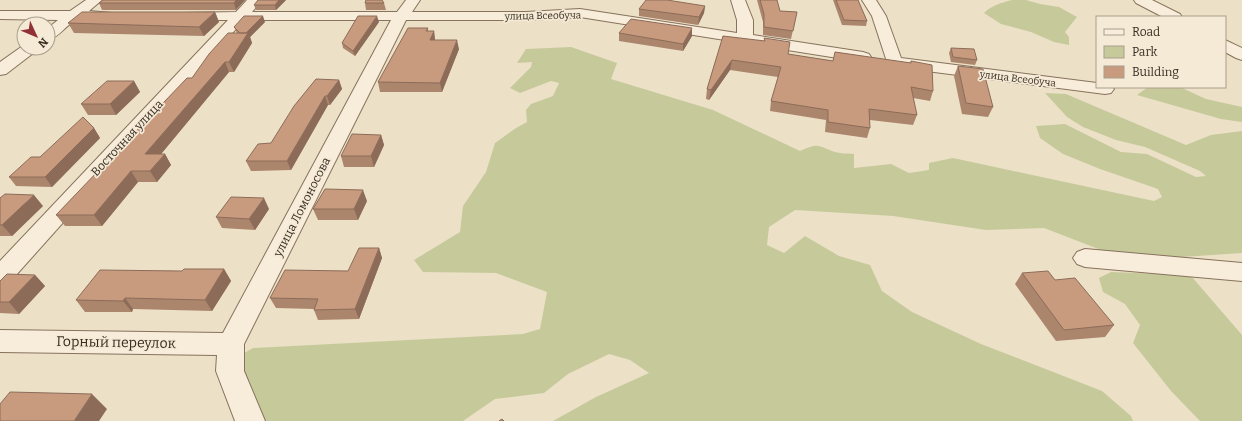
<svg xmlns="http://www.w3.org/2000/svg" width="1242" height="421" viewBox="0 0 1242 421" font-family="Bitter,serif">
<rect width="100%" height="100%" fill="#ece0c7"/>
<path fill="#c6ca9b" d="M1012,0H1026L1040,4L1059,7L1077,17L1065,32L1069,37V45L1054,42L1031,32L1001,24L984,13C992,5 1001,3 1012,0Z
M571,47L617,63L611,79L713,110L800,151C820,142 817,146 835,152C841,154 848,153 854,154V168L891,164L909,173L929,170V163L953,158L1154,201L1162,197L1158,189L1100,169L1063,154L1040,138L1036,126L1065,124L1121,152L1147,154L1196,177L1206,176L1200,171L1145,147L1116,140L1083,127L1067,117L1045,93L1066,94L1186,145L1211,135L1242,131V253L1182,257L1114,255L1044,228L986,230L893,216L795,210L769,227L767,245L784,253L805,236L839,256L870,265L882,291L912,312L981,344L1102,391L1131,416L1133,421H553L596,397L649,373L630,360L609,354L568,374L544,393L495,399L463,421H262L247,387L239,356L253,348L523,334L540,329L547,292L496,273L423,272L414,260L460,232L463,206L486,172L495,143L516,128L527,122L526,110L531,104L553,96L559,83L551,81L520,93L510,88L531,67L532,62L517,63L526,49Z
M1148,87H1180L1206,99L1242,107V122L1221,119L1137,95Z
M1111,272L1163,274L1192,277L1242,335V421H1200L1171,391L1133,343L1140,325L1125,304L1103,292L1099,278Z"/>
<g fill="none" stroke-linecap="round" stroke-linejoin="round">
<defs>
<path id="minor" d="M86,0H102L89,11L112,13L114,16L112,19C102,22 85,17 77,20C66,24 60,37 48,40V28L58,20L0,19V11H70Z
M247,0H262L252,12H397L406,0H420L412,12H526L580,9L737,33V20L731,0H745L753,20V35L863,52L869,54L871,57L869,60L863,62L580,17L526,20H406L244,344V371L265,421H235L216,371L217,355L0,352V330L223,333L391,20H244L9,283L0,286V261L228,20H187L182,19L180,16L182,13L236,12Z
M862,0H876L886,16L901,58L1097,83V87H1112L1114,89L1111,93L1105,94L903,68L888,65L872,16Z
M1134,0H1152L1180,14L1182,17H1163L1136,3Z
M1225,40L1242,48V60L1236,58L1225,52Z
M24,45V48H38L36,51L6,74L0,75V62Z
M1085,249L1242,263V281L1085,267L1077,264L1073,258L1077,252Z"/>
</defs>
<use href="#minor" stroke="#87725d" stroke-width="2"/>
<use href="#minor" fill="#f7edda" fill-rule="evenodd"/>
</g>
<path fill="#ac856d" d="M103,0H245L236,10H102L99,3Z
M286,0L276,10H256L254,5Z
M757,0H777L780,11L797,12L791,39L763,35V22Z
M833,0H858L867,21L866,26L842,25Z
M365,3H384L386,10H366Z
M705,6L704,13L698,25L639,16V9Z
M215,12L219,22L204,36L74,33L68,23Z
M265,22L250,37L252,43L234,72H229L161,154H165L171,165L157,182H138L102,226H65L56,215L237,33L234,27Z
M379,22L355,56L343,48L342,43Z
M428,28V31H434L435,40L459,49L442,92H380L378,82Z
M619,33L692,36L683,51L619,41Z
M723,36L764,41V38L788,54L833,61L835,52L910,63L911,61L933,91L930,101L913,98L917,115L913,125L870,120V128L867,138L825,132L826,120L770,111L771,101L778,77L730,70L709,100L706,99L707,89Z
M951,48L977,60L975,65L951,62L949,53Z
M958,66L993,107L988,117L962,114L954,76Z
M339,80L342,89L330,105H328L291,170L251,171L246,161L271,143Z
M134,81L140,92L116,115H88L81,104Z
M94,128L100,138L52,187L16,186L9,177L40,157Z
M381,135L384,145L374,167H344L341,156Z
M0,198L43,206L12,236H0Z
M367,201L358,220H318L313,209Z
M269,209L255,230L222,228L216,217Z
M379,248L382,258L359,319L318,320L314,310V309L276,308L270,298L348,271Z
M224,269L231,281L212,311L133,309L132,312H85L76,300L182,271Z
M1022,273L1055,280L1114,325L1105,337L1056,341L1015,284Z
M35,275L45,286L19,314L0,313V281Z"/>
<path fill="#8c6c59" d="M236,0H245L236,10L234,3Z
M279,0H286L276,10L275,5Z
M705,6L704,13L698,25L699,17Z
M215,12L219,22L204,36L199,27Z
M263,16L265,22L250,37L252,43L234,72L229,62L243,36Z
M377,16L379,22L355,56L353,51Z
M692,28V36L683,51V44Z
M434,31L435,40H430Z
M457,40L459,49L442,92L440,83Z
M732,60L730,70L709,100L711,90Z
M225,62L229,72L152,165L145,154Z
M339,80L342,89L330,105L327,96Z
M134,81L140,92L116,115L110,104Z
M325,96L328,105L291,170L287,161Z
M94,128L100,138L52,187L45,177Z
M381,135L384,145L374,167L371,156Z
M165,154L171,165L157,182L150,171Z
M131,171L138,182L102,226L94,215Z
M363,190L367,201L358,220L354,209Z
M34,195L43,206L12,236L2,225Z
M264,198L269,209L255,230L249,219Z
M379,248L382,258L359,319L355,309Z
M224,269L231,281L212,311L205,300Z
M35,275L45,286L19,314L9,302Z
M125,298L133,309L132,312L123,301Z
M92,394L107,409L99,421H74Z"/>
<path fill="#c89b7f" stroke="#8c6c59" d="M103,0H236L234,3H99Z
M258,0H279L275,5H254Z
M366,0H382L384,3H365Z
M646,0H667L705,6L699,17L639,9Z
M760,0H777L780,11L797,12L793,31L764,27V14Z
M836,0H858L867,21L844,20Z
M82,12H215L199,27L68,23Z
M244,16H263L246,33H240L234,27Z
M358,16H377L353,51L342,43Z
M631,19L692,28L683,44L619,33Z
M408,28H428L426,31H434L430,40H457L440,83L378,82Z
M228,33H248L229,62H225L145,154H165L150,171H131L94,215H56L187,78H192L209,54Z
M723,36L765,41L764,38L790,42L788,54L833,61L835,52L911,63V61L932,65L933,91L911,87L917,115L869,109L870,128L828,122V110L771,101L781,67L732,60L711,90L707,89Z
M951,48L974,49L977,60L953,57Z
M958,66L983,69L993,107L966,103Z
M316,79L339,80L327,96H325L287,161H246L258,144L271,143L294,106Z
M107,81H134L110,104H81Z
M83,117L94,128L45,177H9L31,157H40Z
M352,134L381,135L371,156H341Z
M325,189L363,190L354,209H313Z
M5,194L34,195L2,225H0V198Z
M231,197L264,198L249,219L216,217Z
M359,248H379L355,309L314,310L318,299L270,298L285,270L348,271Z
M184,269H224L205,300L125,298L123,301L76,300L100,270L182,271Z
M1048,271L1055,280L1075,278L1114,325L1064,330L1022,273Z
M7,274L35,275L9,302H0V281Z
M10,392L92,394L74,421H0V404Z
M502,419L504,421H499Z"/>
<g text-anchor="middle" stroke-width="3.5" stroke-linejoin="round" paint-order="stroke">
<g font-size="10" fill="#382b20" stroke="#f4ead6">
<text transform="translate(543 15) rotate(-1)" y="4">улица Всеобуча</text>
<text transform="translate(1018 78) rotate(7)" y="4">улица Всеобуча</text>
</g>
<g font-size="12" fill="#382b20" stroke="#f4ead6">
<text transform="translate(127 138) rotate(-47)" y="4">Восточная улица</text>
<text transform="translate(302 207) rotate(-63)" y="4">улица Ломоносова</text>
</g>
<g font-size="14" fill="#382b20" stroke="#f4ead6">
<text transform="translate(116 342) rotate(1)" y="5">Горный переулок</text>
</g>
</g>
<rect x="1096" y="16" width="130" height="72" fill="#f4ead6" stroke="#a99e8d"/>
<rect x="1104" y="29" width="20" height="6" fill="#f7edda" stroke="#a99e8d"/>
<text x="1132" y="36" font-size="12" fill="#382b20">Road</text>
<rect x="1104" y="46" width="20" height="12" fill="#c6ca9b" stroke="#a99e8d"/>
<text x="1132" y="56" font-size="12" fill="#382b20">Park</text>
<rect x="1104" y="66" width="20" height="12" fill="#c89b7f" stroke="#a99e8d"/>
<text x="1132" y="76" font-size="12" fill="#382b20">Building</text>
<g transform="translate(36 36) rotate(134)"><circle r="19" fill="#f4ead6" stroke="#a99e8d"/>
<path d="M0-3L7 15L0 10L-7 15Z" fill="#933035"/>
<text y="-6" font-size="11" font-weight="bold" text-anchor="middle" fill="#382b20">N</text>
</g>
</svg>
